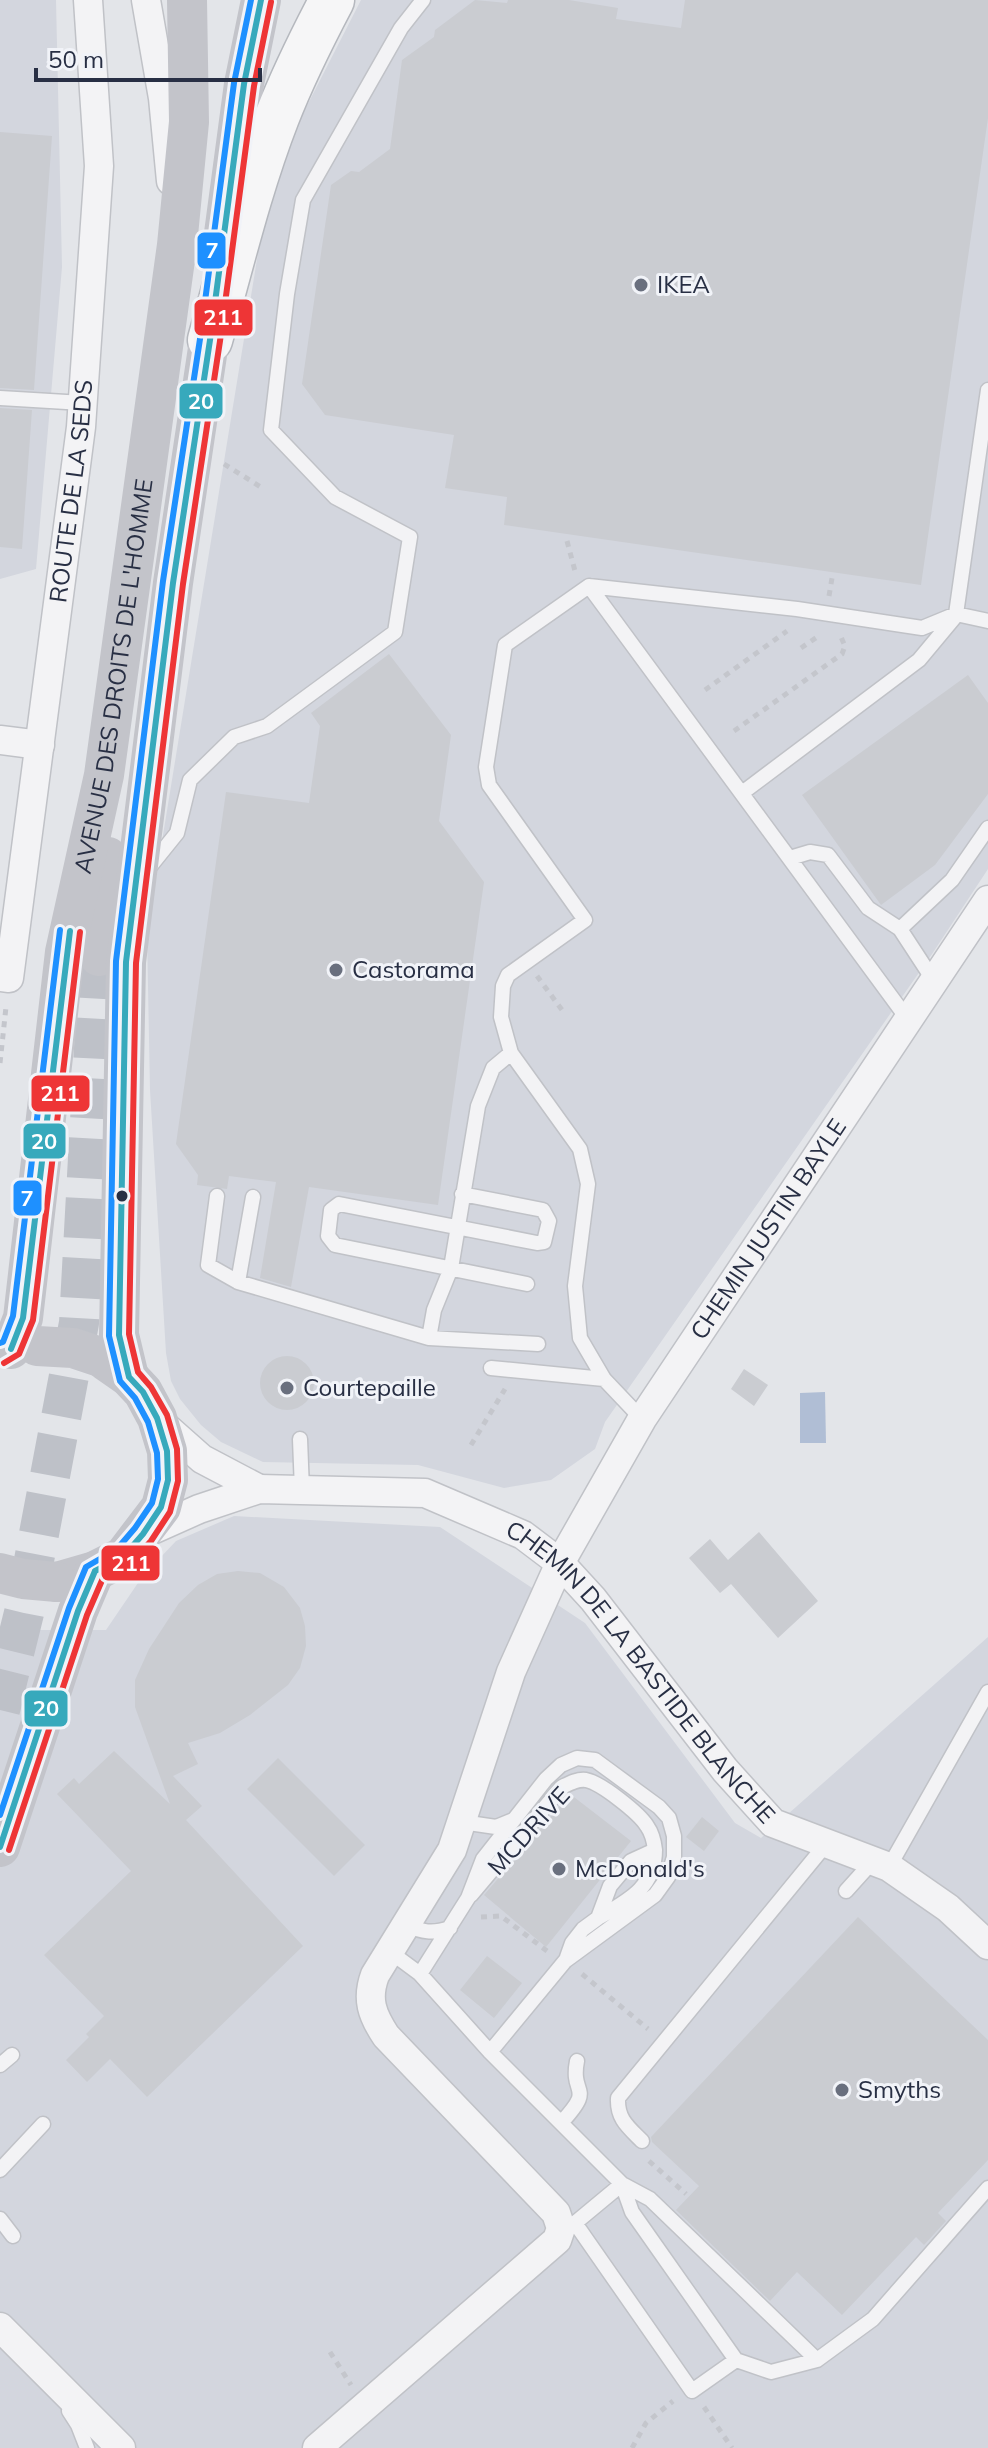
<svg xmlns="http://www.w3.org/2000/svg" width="988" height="2448" viewBox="0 0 988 2448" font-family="Mulish,sans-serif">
<rect width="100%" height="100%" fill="#e3e5e9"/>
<path fill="#d3d6de" d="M0,0H56L62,267L36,569L0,579Z
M361,0H988V869L932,954L605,1422L595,1449L551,1480L504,1488L418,1465L263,1462L221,1442L201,1425L180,1399L171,1381L166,1353L150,1090L147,933L267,198L291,137Z
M234,1516L440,1527L585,1623L735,1823L761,1838L988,1637V2448H0V1630H106L142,1577L176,1541Z"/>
<path fill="#b0bed5" d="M825,1392L826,1443H800V1393Z"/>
<path fill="#caccd1" d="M475,0L507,3L508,0H569L618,8L616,19L681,28L685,0H988V118L921,585L504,525L507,497L445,488L454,435L325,415L302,384L331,185L351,171L359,172L390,149L402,60L434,37L435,30Z
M0,132L52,136L34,390L0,388Z
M0,408L32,410L22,549L0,547Z
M389,654L451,735L439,821L484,882L438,1205L309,1187L291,1287L260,1278L276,1182L229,1176L227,1189L197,1185L198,1175L176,1144L226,792L309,803L320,726L311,713Z
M968,675L988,703V794L935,865L881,905L802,795Z
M260 1383a27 27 0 1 1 54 0a27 27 0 1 1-54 0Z
M744,1369L768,1385L754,1406L731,1389Z
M759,1532L818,1601L778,1638L731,1584L720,1593L689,1558L710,1539L728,1560Z
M238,1571L260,1573L284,1587L300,1608L305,1626L306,1646L300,1668L288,1685L250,1715L220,1733L188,1743L198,1764L173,1776L202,1806L186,1820L303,1946L147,2097L110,2059L87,2082L66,2060L89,2037L86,2034L104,2016L44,1955L131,1871L57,1794L74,1778L79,1784L114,1751L170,1804L135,1707V1680L149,1649L179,1603L198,1585L217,1574Z
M278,1758L365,1845L334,1876L247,1789Z
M570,1794L631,1841L546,1947L484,1895Z
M702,1817L719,1831L704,1851L686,1837Z
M858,1917L988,2040V2160L938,2213L946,2221L924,2245L916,2237L842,2315L797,2272L770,2301L676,2210L699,2186L652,2142L651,2137Z
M487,1956L522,1983L494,2018L460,1990Z"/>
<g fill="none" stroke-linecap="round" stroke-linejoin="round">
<path stroke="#bec1c8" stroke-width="40" stroke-dasharray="40 20" stroke-linecap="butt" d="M0,1710L24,1613L79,1323L99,956"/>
<defs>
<path id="lane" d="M988,390L956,614L988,621
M0,398L83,403
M589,586L909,1021
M742,793L919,660L954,618
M790,858L810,852L828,855L868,908L900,929
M148,869L177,833L190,780L234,737L267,726L395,632L410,537L335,497L271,430L287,294L303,200L401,28L423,0
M934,981L900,929L952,880L988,828
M462,1194L543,1210L549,1221L544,1242L537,1243L339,1204L331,1210L328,1236L335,1245L527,1284
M217,1196L208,1265L238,1282L429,1338L434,1310L451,1268L478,1106L493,1068L511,1053
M238,1282L253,1197
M429,1338L538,1344
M491,1368L604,1379
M642,1419L604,1379L580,1338L575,1286L588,1184L580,1149L511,1053L501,1017L503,986L508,975L585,920L489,785L486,767L505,645L589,586L797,609L922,628L956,614
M300,1439L302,1490
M462,1822L496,1827L513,1820
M889,1867L988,1692
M846,1891L873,1861
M471,1895L562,1787C570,1783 577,1779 586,1780C601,1783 639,1813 647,1826C652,1833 654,1841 655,1850L631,1861L610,1886L598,1918L583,1929L572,1943L567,1957
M598,1918C627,1901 655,1888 655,1850
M405,1925C423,1932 432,1934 450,1928
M389,1951L420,1974L490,2052L622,2184L632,2212L736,2360L771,2372L817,2360L873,2319L988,2188
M420,1974L468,1898L483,1859L546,1779L561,1765L577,1758L595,1760L659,1807L669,1818L674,1836V1857L668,1877L655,1895L565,1961L490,2052
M0,2065L12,2055
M561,2123C596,2085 570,2097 577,2061
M642,2141C628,2127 617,2119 618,2098L827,1843
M0,2170L43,2124
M0,2219L13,2236
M575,2223L692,2391L736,2360
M561,2228L575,2223L622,2184L650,2199L817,2360
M69,2411L78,2425L87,2448"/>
<g id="street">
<path d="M146,0L163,98L171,181"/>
<path d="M0,740L40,745"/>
<path id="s1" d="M0,977L9,978L81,427L99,166L88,0"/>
<path d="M158,1420L202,1459L259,1489"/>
<path id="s2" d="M143,1534L199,1509L259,1489L425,1493L523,1535L560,1563L593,1599L725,1770L773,1823L889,1867L948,1908L988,1945"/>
<path d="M0,2327L121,2448"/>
<path id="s3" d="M317,2448L557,2240L561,2228L556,2213L386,2036C372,2015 366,1999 375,1975L452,1850L511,1672L560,1563L642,1419L988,900"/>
</g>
<path id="highway" d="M210,340C231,266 249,189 277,117C293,76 312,38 332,0"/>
</defs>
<use href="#lane" stroke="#c0c2c7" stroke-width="17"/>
<use href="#street" stroke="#c0c2c7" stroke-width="31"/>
<use href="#highway" stroke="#b5b8be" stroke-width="47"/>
<path stroke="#c4c6cc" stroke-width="5" stroke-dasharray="6 6" stroke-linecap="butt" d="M224,464L264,489
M567,541L575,571
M829,596L832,578
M801,648L820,635
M705,690L787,631
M734,731L842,654L845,646L841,637
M537,976L562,1010
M0,1063L6,1007
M471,1445L505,1389
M481,1917L501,1916L547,1951
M582,1974L648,2029
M649,2161L686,2194
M330,2352L351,2385
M704,2407L732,2448
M632,2448L646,2423L673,2401"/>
<use href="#lane" stroke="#f3f3f5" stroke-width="14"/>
<use href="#street" stroke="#f3f3f5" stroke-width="28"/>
<g stroke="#c3c4ca" stroke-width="40">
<path d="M223,241L244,84L261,0"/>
<path d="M99,956L108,857"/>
<path id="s4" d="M11,1349L23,1318L65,952L104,775L177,245L189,122L187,0"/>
<path d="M129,1377L119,1335L126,962L173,583L214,308"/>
<path d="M57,1582L95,1571L123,1557L161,1507L168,1480L167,1451L157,1418L143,1392L129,1377L106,1361"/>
<path d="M0,1847L78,1611L95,1571"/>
</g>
<use href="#highway" stroke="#f6f6f7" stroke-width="44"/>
<path stroke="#c3c4ca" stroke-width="40" d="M37,1346L73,1348L100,1357
M0,1573L23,1579L57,1582"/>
<defs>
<path id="bus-1" d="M11,1349L23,1318L70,931
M95,1571L123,1557L143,1534L161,1507L168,1480L167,1451L157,1418L143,1392L129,1377L119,1335L126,962L173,583L210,340L244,84L261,0
M0,1847L78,1611L95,1571"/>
<path id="bus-2" d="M4,1363L19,1354L33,1320L80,932
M9,1850L87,1615L103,1578L129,1565L151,1541L170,1512L178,1481L177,1449L167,1415L151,1387L138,1372L129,1334L136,963L183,584L220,341L254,86L271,2"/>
<path id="bus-3" d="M0,1343L3,1342L13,1316L60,930
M0,1815L69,1608L86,1567L117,1549L135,1528L152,1503L158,1479L157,1453L148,1422L135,1398L120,1381L109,1336L116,961L163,581L200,339L234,83L251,0"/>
</defs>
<use href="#bus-1" stroke="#f1f3f8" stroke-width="12"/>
<use href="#bus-2" stroke="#f1f3f8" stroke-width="12"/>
<use href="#bus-3" stroke="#f1f3f8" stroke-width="12"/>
<use href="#bus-1" stroke="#37a9bc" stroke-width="6"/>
<use href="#bus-2" stroke="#ee3536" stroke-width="6"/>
<use href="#bus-3" stroke="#1e90ff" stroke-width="6"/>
</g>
<g fill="#696f7e" stroke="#f1f3f8" stroke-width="3">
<circle cx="641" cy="285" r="8"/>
<circle cx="336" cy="970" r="8"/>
<circle cx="287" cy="1388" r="8"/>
<circle cx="559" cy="1869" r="8"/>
<circle cx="842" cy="2090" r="8"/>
</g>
<circle fill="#282f44" stroke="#f1f3f8" stroke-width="3" cx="122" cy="1196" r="7"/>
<g text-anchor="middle" stroke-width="6" stroke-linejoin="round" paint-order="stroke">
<g font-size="24" fill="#282f44" stroke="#f1f3f8" text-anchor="start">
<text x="657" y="293">IKEA</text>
<text x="352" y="978">Castorama</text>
<text x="303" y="1396">Courtepaille</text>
<text x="575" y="1877">McDonald's</text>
<text x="858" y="2098">Smyths</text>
</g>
<g font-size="24" fill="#282f44" stroke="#f1f3f8">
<text dy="8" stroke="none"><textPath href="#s1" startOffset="500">ROUTE DE LA SEDS</textPath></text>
<text dy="8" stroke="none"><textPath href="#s4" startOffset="682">AVENUE DES DROITS DE L'HOMME</textPath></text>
<text dy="8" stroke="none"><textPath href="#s3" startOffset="1504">CHEMIN JUSTIN BAYLE</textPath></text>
<text dy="8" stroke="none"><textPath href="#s2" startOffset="578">CHEMIN DE LA BASTIDE BLANCHE</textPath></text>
<text transform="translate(529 1831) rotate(-48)" y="8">MCDRIVE</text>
</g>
</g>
<g stroke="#f1f3f8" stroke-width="3">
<rect x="196" y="231" width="31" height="39" rx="8" fill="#1e90ff"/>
<rect x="193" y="298" width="61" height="39" rx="8" fill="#ee3536"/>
<rect x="178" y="382" width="46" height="38" rx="8" fill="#37a9bc"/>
<rect x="30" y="1074" width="61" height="39" rx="8" fill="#ee3536"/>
<rect x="22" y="1122" width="45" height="38" rx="8" fill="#37a9bc"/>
<rect x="12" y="1179" width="31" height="38" rx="8" fill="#1e90ff"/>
<rect x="100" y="1544" width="61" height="38" rx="8" fill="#ee3536"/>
<rect x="23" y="1689" width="46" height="39" rx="8" fill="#37a9bc"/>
</g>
<g font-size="22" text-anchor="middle" font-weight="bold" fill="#fff">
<text x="212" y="258">7</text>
<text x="223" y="325">211</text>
<text x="201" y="409">20</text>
<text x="60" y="1101">211</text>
<text x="44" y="1149">20</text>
<text x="27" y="1206">7</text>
<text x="131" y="1571">211</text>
<text x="46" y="1716">20</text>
</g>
<path d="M36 68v12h224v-12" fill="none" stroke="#282f44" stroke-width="4"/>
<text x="48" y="68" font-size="24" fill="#282f44" stroke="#f1f3f8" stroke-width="6" paint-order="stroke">50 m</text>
</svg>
